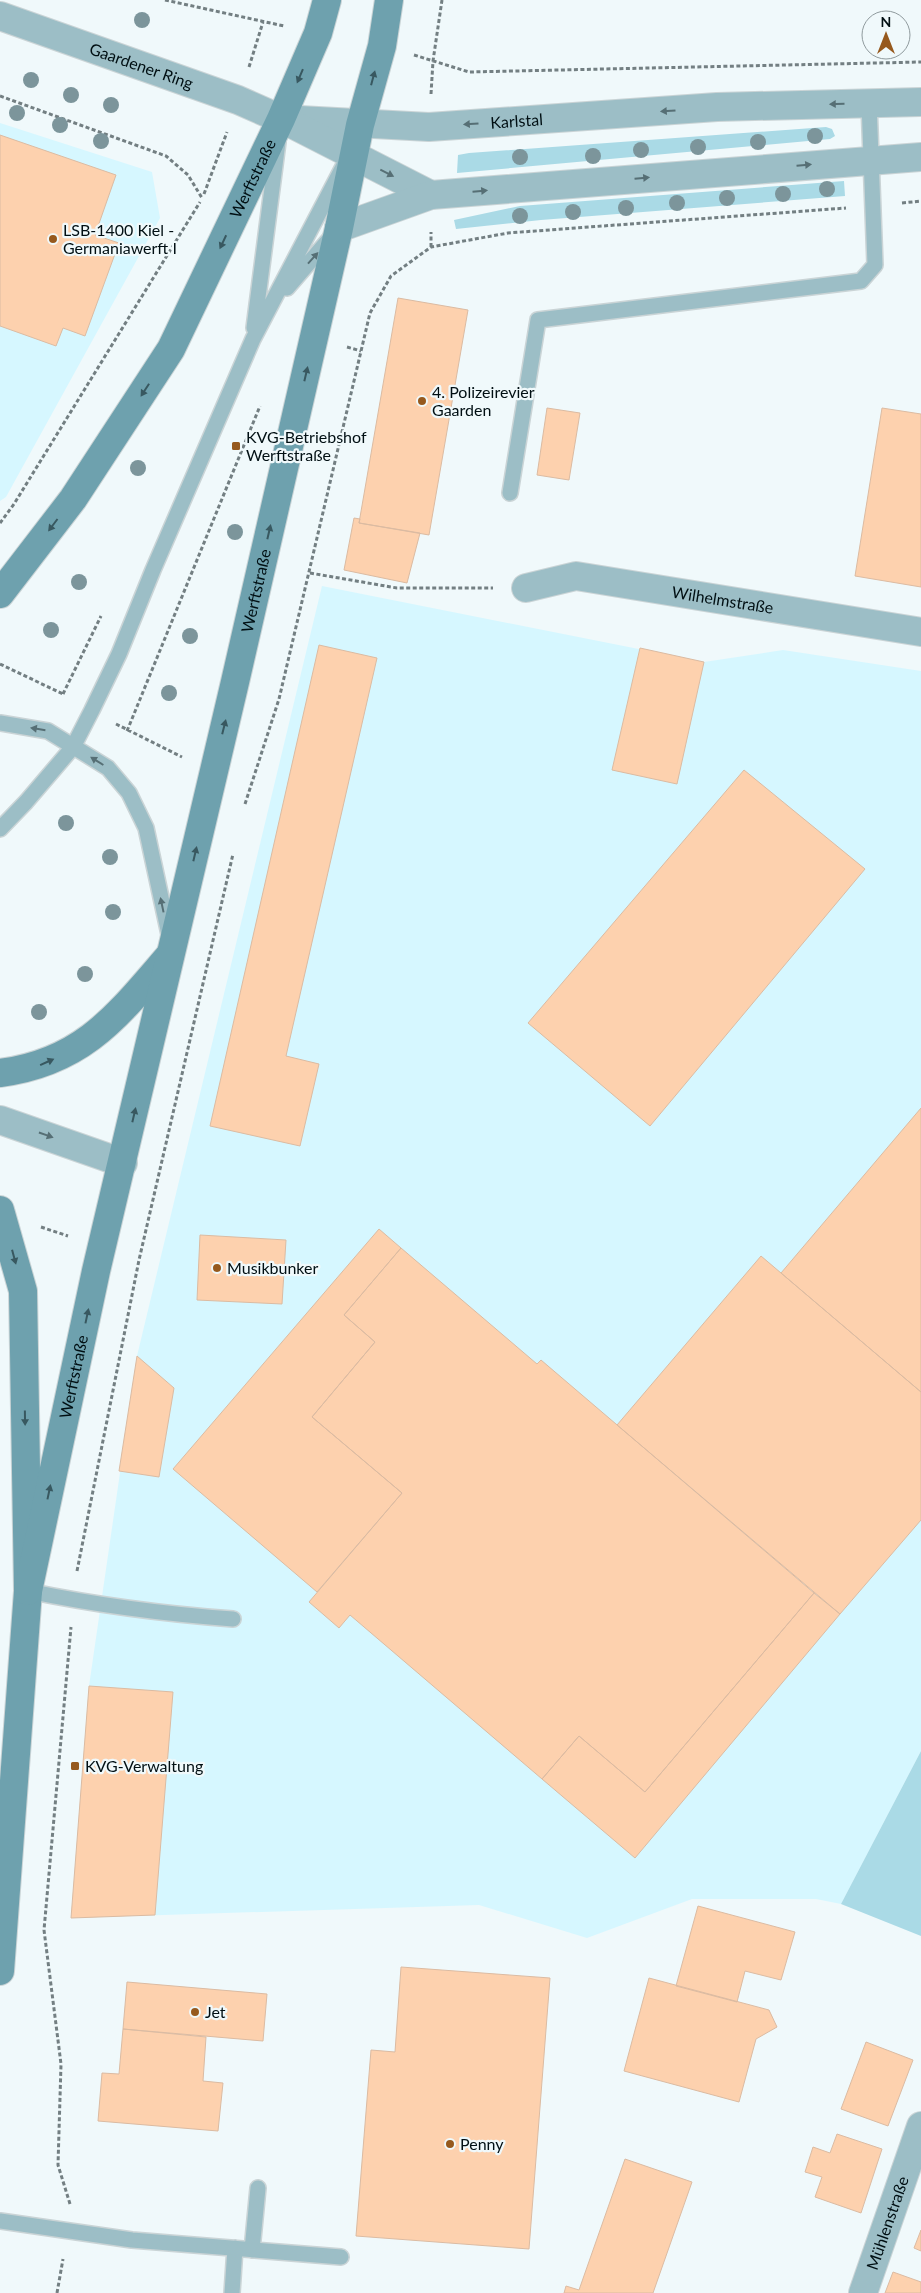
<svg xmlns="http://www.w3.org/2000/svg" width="921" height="2293" viewBox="0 0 921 2293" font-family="Lato,sans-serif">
<rect width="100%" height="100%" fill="#f0f9fb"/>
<path fill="#d6f7ff" d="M0,123L152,172L160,218L6,497L0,501Z
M322,586L704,662L783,650L921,671V1751L841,1904L816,1899H692L587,1938L479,1905L71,1918L89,1686L137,1356Z"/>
<path fill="#aadae6" d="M826,127L832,129L835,136L830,139L457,173L458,155L469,153Z
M844,181L845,196L541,220L456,229L454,220L520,206Z
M921,1751V1936L841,1904Z"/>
<path fill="#fdd1ae" stroke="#dbbba2" d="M0,135L116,175L95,235L119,243L85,336L63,328L56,346L0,326Z
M398,298L468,310L429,535L359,523Z
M547,408L580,413L569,480L537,475Z
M882,408L921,414V587L855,576Z
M354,518L360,519L359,523L420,533L407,583L344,570Z
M319,645L377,658L286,1056L319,1064L300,1146L210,1126Z
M640,648L704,662L677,784L612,770Z
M744,770L865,869L650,1126L528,1023Z
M921,1108V1392L781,1273Z
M379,1229L401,1248L344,1315L375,1342L312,1417L402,1493L317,1592L173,1469Z
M200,1235L286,1240L282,1304L197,1300Z
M401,1248L537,1364L541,1360L814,1593L645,1792L579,1736L542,1779L350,1615L339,1628L309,1602L402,1493L312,1417L375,1342L344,1315Z
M761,1256L921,1392V1520L840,1614L617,1425Z
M137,1356L174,1388L159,1477L119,1471Z
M814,1593L840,1614L635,1858L542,1779L579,1736L645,1792Z
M89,1686L173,1692L155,1915L71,1918Z
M698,1906L795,1932L781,1980L745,1971L737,2002L676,1986Z
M401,1967L550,1978L529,2249L356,2236L371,2050L395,2052Z
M649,1978L769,2010L777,2027L756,2039L739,2102L624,2071Z
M127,1982L267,1994L263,2041L123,2029Z
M123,2029L206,2037L203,2081L223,2083L218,2131L98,2121L102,2073L119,2074Z
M866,2042L913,2060L888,2126L841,2109Z
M837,2134L882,2149L861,2213L815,2197L822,2177L805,2172L813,2147L830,2153Z
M625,2159L692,2182L653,2293H564L566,2286L579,2290Z
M921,2230V2251L914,2248Z
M893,2272L921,2282V2293H885Z"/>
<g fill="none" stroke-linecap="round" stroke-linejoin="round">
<defs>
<path id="service" d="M287,288L333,235
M254,328L278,142
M510,493L538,320L861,281L875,265L869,103
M0,723L48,731L108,768L129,793L146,828L170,939
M0,829L26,802L73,747L92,710L119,654L153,570L253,339L343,167
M28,1591C96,1605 164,1614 233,1619
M0,2221L132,2240L341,2257
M252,2250L258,2188
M232,2293L235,2248"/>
<g id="minor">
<path id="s1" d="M0,16L238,100L281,119"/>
<path id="s2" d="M526,588L576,576L921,632"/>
<path d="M0,1120L123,1163"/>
<path id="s3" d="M863,2293L921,2126"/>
</g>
<g id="tertiary">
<path id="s4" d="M281,119L429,127L717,107L921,102"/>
<path d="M292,124L431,195"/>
<path d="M339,228L431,195L921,157"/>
</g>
<g id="secondary">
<path id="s5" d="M0,594L73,499L171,349L281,119L318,33L327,0"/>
<path d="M0,1073C84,1062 118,1015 170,955"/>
<path d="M0,1210L23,1291L28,1591L0,1971"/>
<path id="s6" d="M28,1591L96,1271L235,682L339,228L360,125L382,46L389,0"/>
</g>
</defs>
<use href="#service" stroke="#cad4d6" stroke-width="18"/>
<use href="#minor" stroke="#cad4d6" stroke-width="30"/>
<use href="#tertiary" stroke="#cad4d6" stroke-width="30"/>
<use href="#secondary" stroke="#cad4d6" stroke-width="30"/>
<path stroke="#737f82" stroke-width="3" stroke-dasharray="4 2.5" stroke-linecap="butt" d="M165,0L284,26
M414,55L469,72L921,62
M249,67L263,22
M431,94L433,61L442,0
M0,96L166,156L188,175L202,198
M204,194L227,132
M902,203L921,201
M431,247V232
M347,347L361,351
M0,523L14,504L200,202
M310,573L397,588H493
M0,664L63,694
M63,694L101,616
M116,724L182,757
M127,731L260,406
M245,804L279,699L370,313L391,276L431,247L508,233L846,208
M41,1227L68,1236
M77,1571L139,1260L233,854
M70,2204L58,2165L61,2064L44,1930L71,1627
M57,2293L63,2259"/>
<use href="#service" stroke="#9cbec6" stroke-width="15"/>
<use href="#minor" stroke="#9cbec6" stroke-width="28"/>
<use href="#tertiary" stroke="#9cbec6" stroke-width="28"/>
<use href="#secondary" stroke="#6ea1ae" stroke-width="28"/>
</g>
<g fill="#7c959b">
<circle cx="142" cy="20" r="8"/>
<circle cx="31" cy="80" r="8"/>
<circle cx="71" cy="95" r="8"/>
<circle cx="111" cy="105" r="8"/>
<circle cx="17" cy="113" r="8"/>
<circle cx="60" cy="125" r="8"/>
<circle cx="815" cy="136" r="8"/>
<circle cx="101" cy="141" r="8"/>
<circle cx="758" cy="142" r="8"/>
<circle cx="698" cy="147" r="8"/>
<circle cx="641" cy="150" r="8"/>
<circle cx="593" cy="156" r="8"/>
<circle cx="520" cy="157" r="8"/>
<circle cx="827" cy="189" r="8"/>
<circle cx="783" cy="194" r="8"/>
<circle cx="727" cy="198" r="8"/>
<circle cx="677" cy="203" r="8"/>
<circle cx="626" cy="208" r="8"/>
<circle cx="573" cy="212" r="8"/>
<circle cx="520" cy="216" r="8"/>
<circle cx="138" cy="468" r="8"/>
<circle cx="235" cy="532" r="8"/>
<circle cx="79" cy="582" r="8"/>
<circle cx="51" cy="630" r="8"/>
<circle cx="190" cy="636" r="8"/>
<circle cx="169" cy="693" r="8"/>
<circle cx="66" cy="823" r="8"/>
<circle cx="110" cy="857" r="8"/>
<circle cx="113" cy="912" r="8"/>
<circle cx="85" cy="974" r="8"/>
<circle cx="39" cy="1012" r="8"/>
</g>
<defs><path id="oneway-solid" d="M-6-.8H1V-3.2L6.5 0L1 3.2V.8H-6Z" transform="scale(1.25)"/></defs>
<g fill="#385860">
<use href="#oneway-solid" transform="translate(300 76) rotate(113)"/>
<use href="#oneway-solid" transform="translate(373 78) rotate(-75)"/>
<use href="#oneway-solid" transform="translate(223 242) rotate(115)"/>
<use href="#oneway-solid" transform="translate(306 374) rotate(-77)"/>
<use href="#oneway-solid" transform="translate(145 390) rotate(123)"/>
<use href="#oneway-solid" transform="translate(53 525) rotate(127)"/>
<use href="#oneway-solid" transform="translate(269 532) rotate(-77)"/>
<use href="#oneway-solid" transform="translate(224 727) rotate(-76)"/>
<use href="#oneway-solid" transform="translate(195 854) rotate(-77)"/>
<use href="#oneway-solid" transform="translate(47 1062) rotate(-24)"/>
<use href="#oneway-solid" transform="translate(134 1115) rotate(-77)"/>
<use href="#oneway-solid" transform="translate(14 1257) rotate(75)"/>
<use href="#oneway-solid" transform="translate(87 1316) rotate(-78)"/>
<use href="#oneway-solid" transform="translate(25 1418) rotate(89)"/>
<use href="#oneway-solid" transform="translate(49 1492) rotate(-78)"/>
</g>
<g fill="#566f75">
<use href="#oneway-solid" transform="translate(837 104) rotate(179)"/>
<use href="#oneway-solid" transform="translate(668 111) rotate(176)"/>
<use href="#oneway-solid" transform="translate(471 124) rotate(176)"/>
<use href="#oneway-solid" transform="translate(804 165) rotate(-5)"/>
<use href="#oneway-solid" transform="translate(387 173) rotate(27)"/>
<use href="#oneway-solid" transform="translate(642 178) rotate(-5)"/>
<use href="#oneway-solid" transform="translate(480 191) rotate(-5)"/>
<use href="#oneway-solid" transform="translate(313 258) rotate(-48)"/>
<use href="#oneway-solid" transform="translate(38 729) rotate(-171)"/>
<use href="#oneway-solid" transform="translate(97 761) rotate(-148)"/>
<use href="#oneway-solid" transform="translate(162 905) rotate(-102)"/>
<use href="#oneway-solid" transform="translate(46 1135) rotate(19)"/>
</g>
<g fill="#96591d" stroke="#f0f9fb" stroke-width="2">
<circle cx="53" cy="239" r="5"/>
<circle cx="422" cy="401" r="5"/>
<rect x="231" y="441" width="10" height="10" rx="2.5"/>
<circle cx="217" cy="1268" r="5"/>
<rect x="70" y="1761" width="10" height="10" rx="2.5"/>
<circle cx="195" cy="2012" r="5"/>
<circle cx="450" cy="2144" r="5"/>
</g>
<g text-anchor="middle" stroke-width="4.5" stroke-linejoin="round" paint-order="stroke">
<g font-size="16" fill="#010f13" stroke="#f0f9fb">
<text dy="6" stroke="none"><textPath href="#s1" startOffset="150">Gaardener Ring</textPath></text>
<text dy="6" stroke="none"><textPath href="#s4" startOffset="236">Karlstal</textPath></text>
<text dy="6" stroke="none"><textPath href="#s5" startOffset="488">Werftstraße</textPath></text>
<text dy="6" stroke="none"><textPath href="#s6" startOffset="1026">Werftstraße</textPath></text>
<text dy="6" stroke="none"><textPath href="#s2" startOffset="200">Wilhelmstraße</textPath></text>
<text dy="6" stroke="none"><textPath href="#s6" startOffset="219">Werftstraße</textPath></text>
<text dy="6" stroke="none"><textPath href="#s3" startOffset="74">Mühlenstraße</textPath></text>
</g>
<g font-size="16" fill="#010f13" stroke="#f0f9fb" text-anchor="start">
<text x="63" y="236">LSB-1400 Kiel -<tspan x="63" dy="18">Germaniawerft I</tspan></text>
<text x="432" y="398">4. Polizeirevier<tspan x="432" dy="18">Gaarden</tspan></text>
<text x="246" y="443">KVG-Betriebshof<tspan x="246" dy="18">Werftstraße</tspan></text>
<text x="227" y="1274">Musikbunker</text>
<text x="85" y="1772">KVG-Verwaltung</text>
<text x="205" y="2018">Jet</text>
<text x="460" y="2150">Penny</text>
</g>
</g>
<g transform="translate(886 35)"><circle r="24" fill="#f0f9fb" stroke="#909b9e"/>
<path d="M0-4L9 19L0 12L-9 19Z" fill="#96591d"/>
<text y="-8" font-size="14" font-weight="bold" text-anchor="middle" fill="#010f13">N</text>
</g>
</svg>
